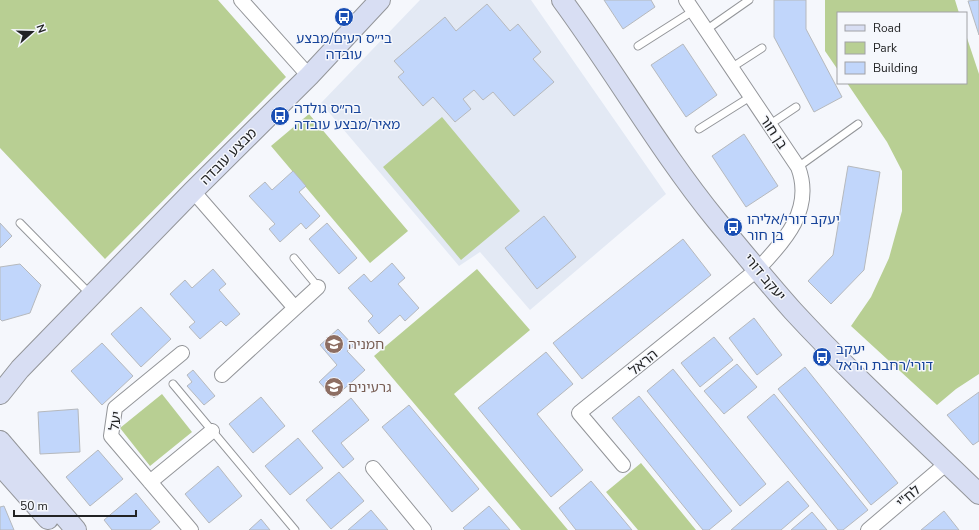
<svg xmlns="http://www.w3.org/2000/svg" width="979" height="530" viewBox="0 0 979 530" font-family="'Nunito Sans','Noto Sans Hebrew',sans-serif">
<rect width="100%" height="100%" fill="#f5f7fc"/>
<path fill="#e3e9f4" d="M420,0H531L666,194L530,310L480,252L459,266L321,103Z"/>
<path fill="#b8cf93" d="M0,0H218L286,77L105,259L0,148Z
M825,0H955L959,13H838V70L825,51Z
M966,35L979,74V374L956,389L937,405L851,326L871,297L889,258L902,211V171L887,142L847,83H966Z
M309,114L408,231L370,263L271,146Z
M442,117L520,211L461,260L383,167Z
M477,269L530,330L454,394L568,530H521L374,356Z
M162,394L192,432L150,466L120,428Z
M641,463L696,530H638L606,492Z"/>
<path fill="#c1d6fb" stroke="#b6b9bd" d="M604,0H651L655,7L623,29Z
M774,0H806V29L842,97L814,112L774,37Z
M979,0V35L968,1Z
M487,4L510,31L518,24L541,52L533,59L554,82L514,116L493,92L483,100L474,90L463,99L471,109L455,122L433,97L423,106L398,77L404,72L394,61L445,17L456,31Z
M683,44L717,95L686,117L651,65Z
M744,134L778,186L746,207L712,156Z
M848,166L880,172L864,270L831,304L808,281L833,255Z
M293,171L306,186L299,192L320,216L306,229L301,223L280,242L269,229L275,224L249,196L265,182L272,190Z
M544,216L576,257L537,289L505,248Z
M0,223L12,236L0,248Z
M327,223L357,258L339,274L309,239Z
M683,239L711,275L582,379L553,343Z
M392,263L405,278L398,284L419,308L405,321L400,315L379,334L368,321L373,316L348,288L364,274L371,282Z
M20,264L41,285L30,313L2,321L0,319V267Z
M213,269L226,284L219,290L240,314L226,326L221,321L200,339L189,327L195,322L170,294L185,280L192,288Z
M141,307L171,339L141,367L111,334Z
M754,318L782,355L757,375L729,338Z
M338,329L354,346L347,351L365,370L334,398L319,382L337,365L320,345Z
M714,337L733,360L700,387L681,363Z
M102,343L133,376L102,405L71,371Z
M546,352L573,384L537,414L583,470L551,497L478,408Z
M737,364L757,387L724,414L704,391Z
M805,367L898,483L871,505L778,389Z
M673,369L766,484L740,506L647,391Z
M193,370L215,396L204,405L187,386L192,382L187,375Z
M979,392V441L973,445L947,415Z
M774,394L868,510L843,530H838L747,417Z
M639,396L732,511L709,530H703L612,418Z
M261,397L285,426L253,453L229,424Z
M351,398L369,420L341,443L354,459L343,468L312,431Z
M409,405L479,489L452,512L382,427Z
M78,409L80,452L40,454L38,412Z
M298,438L323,468L290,495L265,466Z
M98,450L123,479L90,506L66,477Z
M218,466L242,496L209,523L185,494Z
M339,472L364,501L331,529L306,500Z
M591,481L632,530H576L559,508Z
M788,481L809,506L781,530H731Z
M136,493L160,522L150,530H112L104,520Z
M4,506L14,530H0V507Z
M489,506L510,530H465L463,528Z
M371,510L388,530H348Z
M944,511L959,530H921Z
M812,512L827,530H791Z
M261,519L270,530H249Z"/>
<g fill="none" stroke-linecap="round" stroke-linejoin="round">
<defs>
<path id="lane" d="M706,30L749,0
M638,46L693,11
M731,68L762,48
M769,125L796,107
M699,129L750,97
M798,167L858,124
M20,223L90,294
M294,258L318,287
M173,384L295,530"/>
<path id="street" d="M241,0L309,76
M193,191L295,308
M182,353L115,408L111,436L191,530
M222,375L318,287
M623,465L579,413L758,269C785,241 814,209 798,167L686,0
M373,468L424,530
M150,482L212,431
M868,530L947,463"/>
<path id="secondary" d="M562,0C615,72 660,151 717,221C742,251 767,282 793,311C852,375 917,434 979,494
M0,394L20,369L193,191L309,76L380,0
M0,441L76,530
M0,465L48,519"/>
</defs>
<use href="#lane" stroke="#939599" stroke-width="9"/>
<use href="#street" stroke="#939599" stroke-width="16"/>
<use href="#secondary" stroke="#939599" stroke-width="22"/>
<use href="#lane" stroke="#fff" stroke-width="7"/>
<use href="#street" stroke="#fff" stroke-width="14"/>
<use href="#secondary" stroke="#d8def3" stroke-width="20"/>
</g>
<defs>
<symbol id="bus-disc" viewBox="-11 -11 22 22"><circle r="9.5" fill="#1a4fb4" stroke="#f5f7fc"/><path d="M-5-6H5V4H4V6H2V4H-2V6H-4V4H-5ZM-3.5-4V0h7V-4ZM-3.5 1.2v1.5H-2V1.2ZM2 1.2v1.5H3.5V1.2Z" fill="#fff"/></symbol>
<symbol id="school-disc" viewBox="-11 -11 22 22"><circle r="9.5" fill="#8d6e63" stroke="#f5f7fc"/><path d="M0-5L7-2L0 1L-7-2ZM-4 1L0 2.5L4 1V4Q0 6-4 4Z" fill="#fff"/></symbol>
</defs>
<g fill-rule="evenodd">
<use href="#bus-disc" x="333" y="6" width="22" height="22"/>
<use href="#bus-disc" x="269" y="105" width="22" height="22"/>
<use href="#bus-disc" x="722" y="216" width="22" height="22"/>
<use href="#school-disc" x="323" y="333" width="22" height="22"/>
<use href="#bus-disc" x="811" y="346" width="22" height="22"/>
<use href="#school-disc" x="323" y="376" width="22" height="22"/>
</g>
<g text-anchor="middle" stroke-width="3" stroke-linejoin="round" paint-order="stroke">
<g font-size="14" fill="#164399" stroke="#f5f7fc" text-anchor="start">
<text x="344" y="43" text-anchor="middle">בי״ס רעים/מבצע<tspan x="344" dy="16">עובדה</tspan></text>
<text x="294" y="113">בה״ס גולדה<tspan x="294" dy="16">מאיר/מבצע עובדה</tspan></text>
<text x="747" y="224">יעקב דורי/אליהו<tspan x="747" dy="16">בן חור</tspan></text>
<text x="836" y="354">יעקב<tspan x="836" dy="16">דורי/רחבת הראל</tspan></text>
</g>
<g font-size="14" fill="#222324" stroke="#f5f7fc">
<text transform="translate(774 132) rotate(56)" y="5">בן חור</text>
<text transform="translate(228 156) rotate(-45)" y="5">מבצע עובדה</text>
<text transform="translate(765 277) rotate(50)" y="5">יעקב דורי</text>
<text transform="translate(643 362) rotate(-39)" y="5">הראל</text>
<text transform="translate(115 421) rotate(-80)" y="5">יעל</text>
<text transform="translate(908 496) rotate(-41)" y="5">לח"י</text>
</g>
<g font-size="14" fill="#785e54" stroke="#f5f7fc" text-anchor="start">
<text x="348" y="349">חמניה</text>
<text x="348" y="392">גרעינים</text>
</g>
</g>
<rect x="837" y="12" width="130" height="72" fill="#f5f7fc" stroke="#a1a2a6"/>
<rect x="845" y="25" width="20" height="6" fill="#d8def3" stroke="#a1a2a6"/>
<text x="873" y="32" font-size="12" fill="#222324">Road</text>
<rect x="845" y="42" width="20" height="12" fill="#b8cf93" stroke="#a1a2a6"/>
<text x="873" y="52" font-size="12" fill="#222324">Park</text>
<rect x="845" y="62" width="20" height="12" fill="#c1d6fb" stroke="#a1a2a6"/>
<text x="873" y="72" font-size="12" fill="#222324">Building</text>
<g transform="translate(32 32) rotate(70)" stroke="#f5f7fc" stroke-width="3" paint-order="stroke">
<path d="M0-3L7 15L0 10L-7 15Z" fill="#222324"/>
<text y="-6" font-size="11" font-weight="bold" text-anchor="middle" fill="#222324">N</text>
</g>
<path d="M14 510v6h122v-6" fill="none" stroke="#222324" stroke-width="2"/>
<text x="20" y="510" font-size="12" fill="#222324" stroke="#f5f7fc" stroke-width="3" paint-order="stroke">50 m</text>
</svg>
